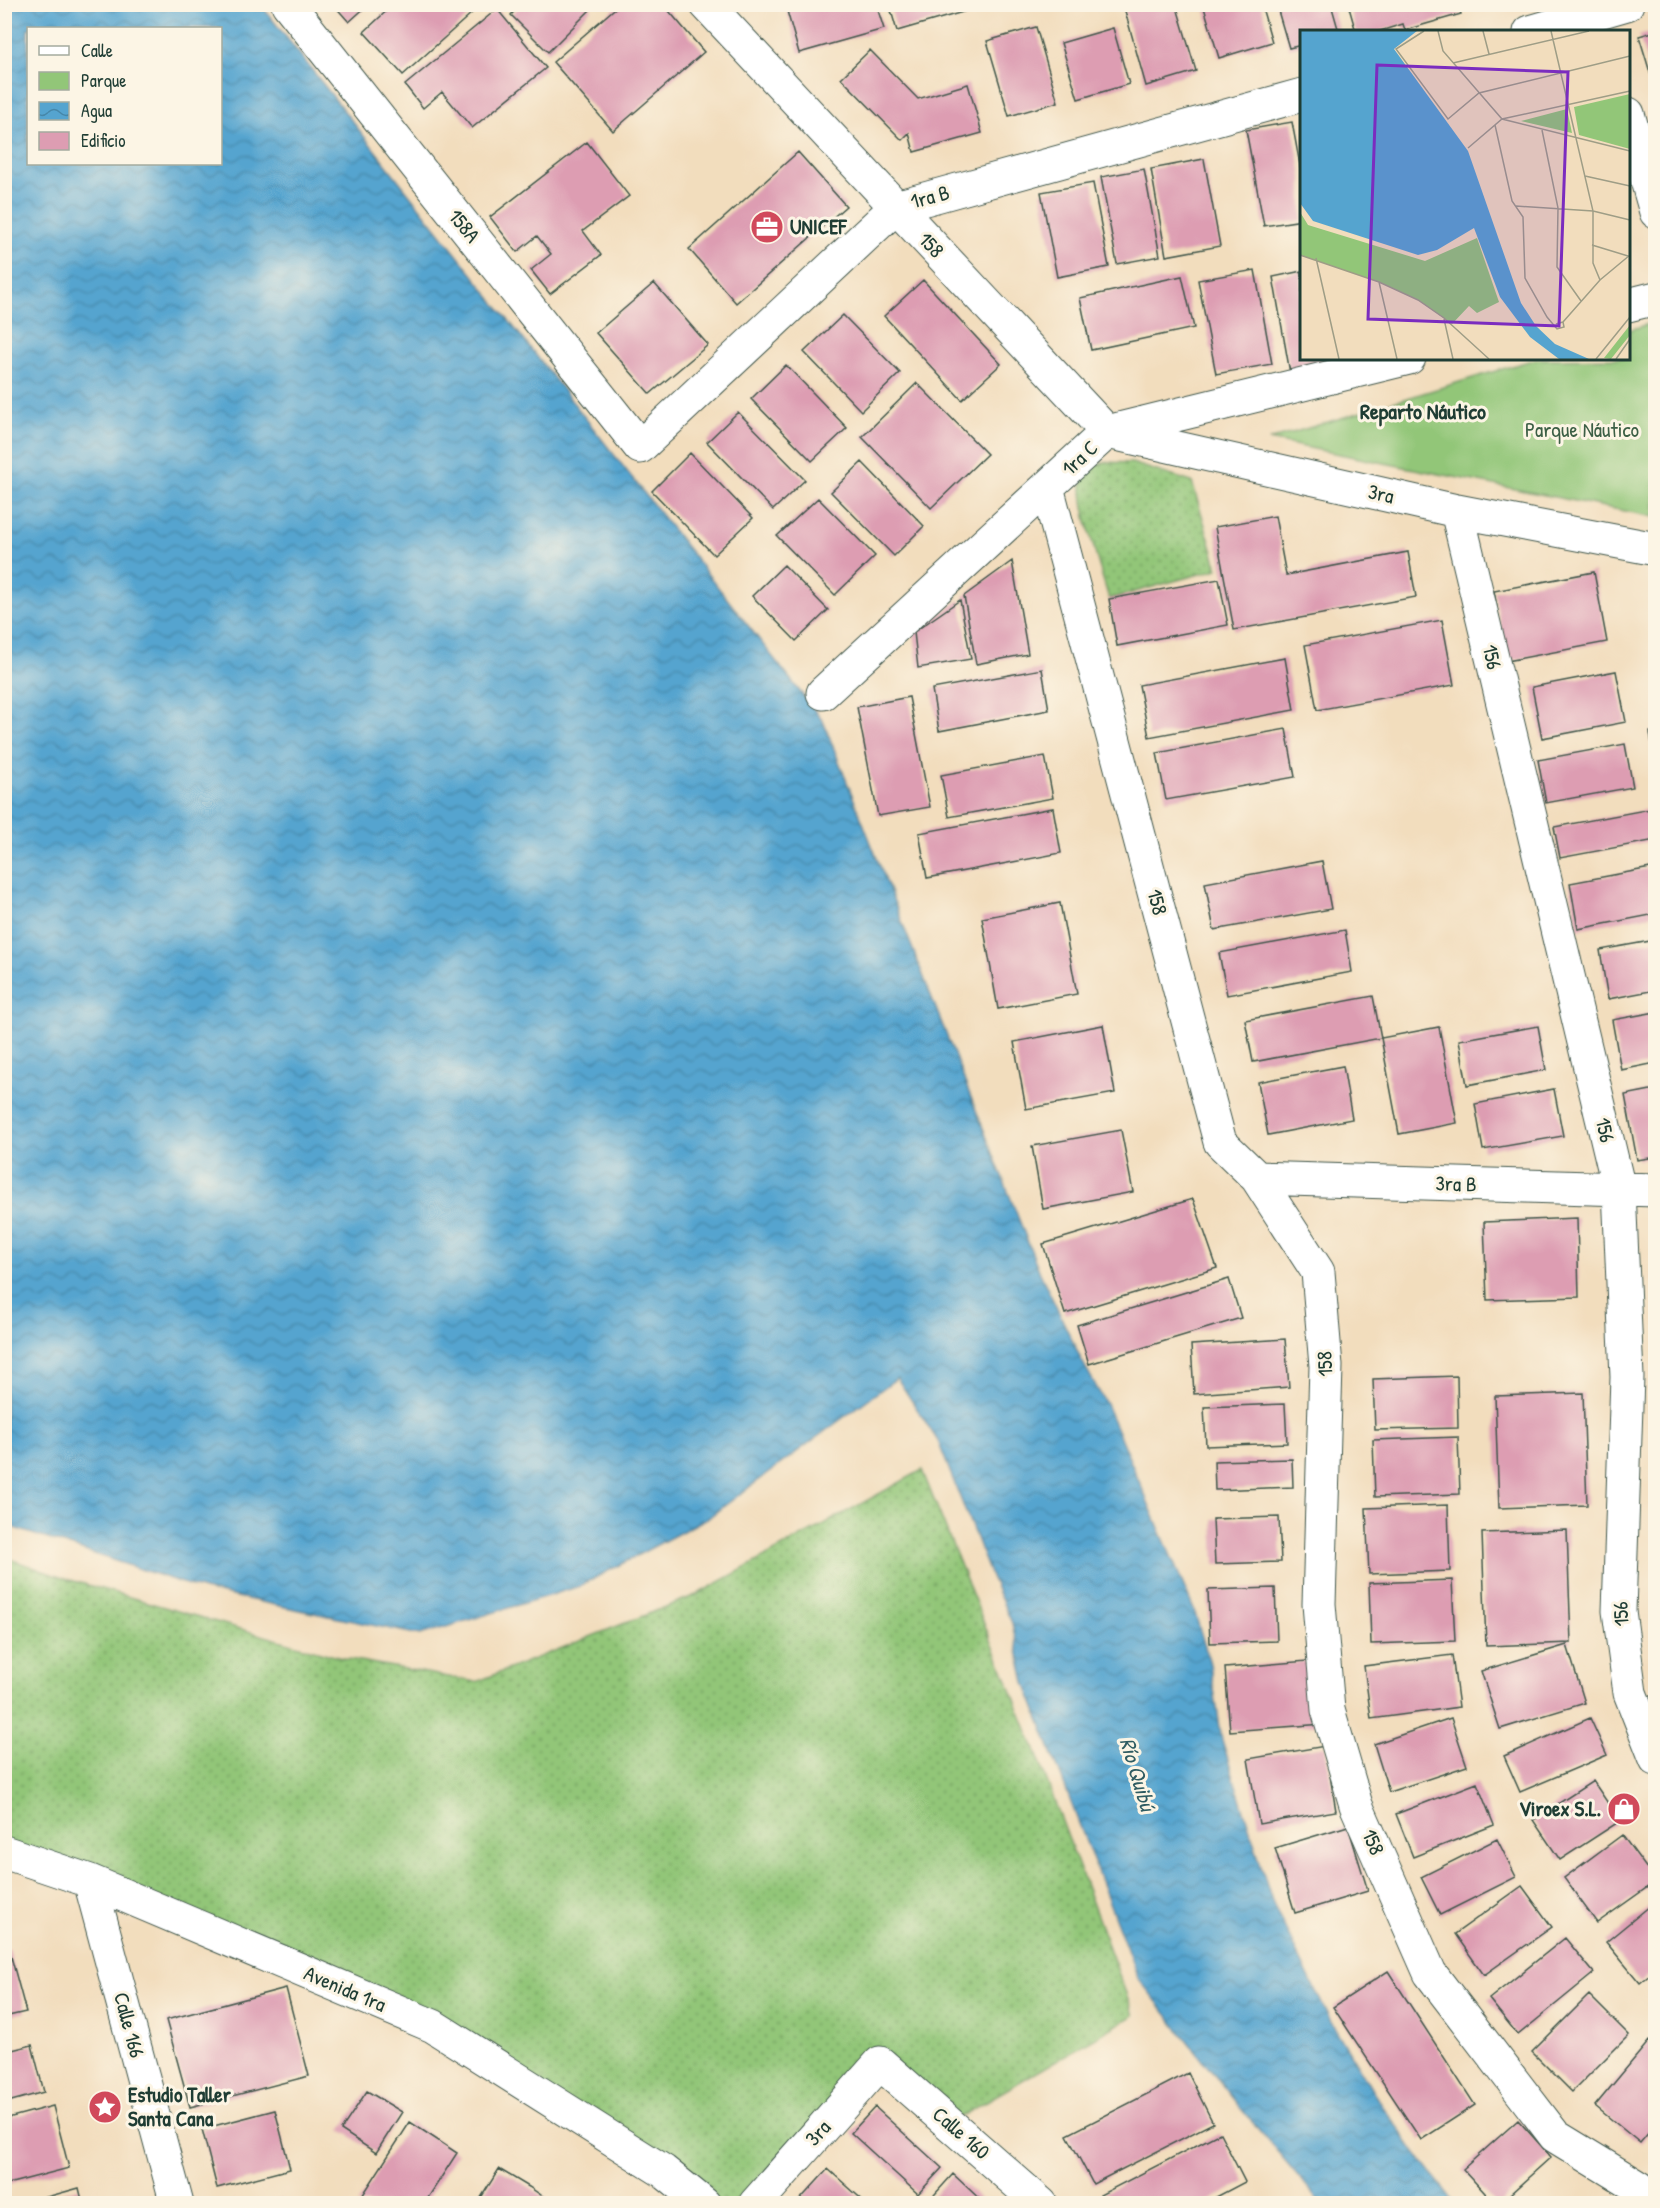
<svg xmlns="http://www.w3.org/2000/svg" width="1660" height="2208" viewBox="0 0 1660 2208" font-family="'Patrick Hand',sans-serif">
<defs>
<pattern id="grass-dots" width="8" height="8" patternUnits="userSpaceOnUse" patternTransform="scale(1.5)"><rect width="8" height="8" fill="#92c678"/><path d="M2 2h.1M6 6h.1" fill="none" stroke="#77a263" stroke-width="1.8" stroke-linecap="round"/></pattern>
<pattern id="water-waves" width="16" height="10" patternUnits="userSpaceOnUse" patternTransform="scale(1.5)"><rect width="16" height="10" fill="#55a4cf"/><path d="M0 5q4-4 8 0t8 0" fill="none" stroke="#4687a9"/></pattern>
</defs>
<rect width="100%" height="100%" fill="#fcf5e5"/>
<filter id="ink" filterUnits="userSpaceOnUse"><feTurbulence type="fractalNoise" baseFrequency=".0167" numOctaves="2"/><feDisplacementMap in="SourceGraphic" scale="12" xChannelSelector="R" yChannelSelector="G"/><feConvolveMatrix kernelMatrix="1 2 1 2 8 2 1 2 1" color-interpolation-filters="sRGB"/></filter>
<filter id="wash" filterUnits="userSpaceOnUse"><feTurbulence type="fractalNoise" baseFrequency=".008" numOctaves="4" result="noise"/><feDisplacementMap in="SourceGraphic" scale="24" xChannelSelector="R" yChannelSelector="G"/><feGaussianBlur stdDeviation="1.35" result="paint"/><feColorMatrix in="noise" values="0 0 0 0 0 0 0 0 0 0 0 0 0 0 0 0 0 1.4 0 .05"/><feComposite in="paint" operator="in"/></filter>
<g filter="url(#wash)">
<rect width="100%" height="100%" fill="#f2ddbd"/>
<path fill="url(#grass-dots)" stroke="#588256" stroke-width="1.5" d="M1105,462L1132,463L1192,482L1218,569L1109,599C1102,575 1076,497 1083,477C1086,467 1096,465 1105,462Z
M922,1470L1037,1754L1134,2015L949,2123L880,2063L755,2203H699L433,2026L5,1852V1557L60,1577L338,1657L476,1682L696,1595Z"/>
<path fill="#92c678" stroke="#588256" stroke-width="1.5" d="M1655,322V517L1269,440L1535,359L1628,358L1629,330Z"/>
<path fill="url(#water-waves)" stroke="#3a7082" stroke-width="1.5" fill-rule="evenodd" d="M5,4L261,5L823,721L1040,1273L1082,1361L1106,1404L1194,1610L1210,1664L1222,1740L1273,1904L1330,2020L1375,2095L1415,2153L1455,2203H1321L1238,2105L1138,1978L1025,1682L1012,1623L992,1579L938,1441L897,1378L709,1517L580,1586L420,1635L204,1590L5,1525ZM28,28H220V164H28Z"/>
<g id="blocks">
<path fill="#dd9db2" d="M333,4H369L349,22Z
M394,4H467L473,12L403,75L364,32Z
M521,4H588L592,8L548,52L511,15Z
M620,4H663L704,52L613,131L553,62Z
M785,4H876L884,29L799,53Z
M889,4H969L970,10L897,31Z
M1123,4H1176L1196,71L1146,86Z
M1203,4H1261L1272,42L1219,58Z
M1276,4H1331L1339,32H1302V45L1289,48Z
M1348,4H1458L1461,14L1405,30L1403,24L1377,32H1356Z
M497,9L546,68L472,128L442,92L423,108L405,85Z
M1036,27L1058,102L1009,116L987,41Z
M1113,28L1129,84L1078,99L1061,43Z
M1656,31V89H1655L1639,36Z
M870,50L918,99L968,84L982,133L914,152L909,133L902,140L841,78Z
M1292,122L1302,176V220L1264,226L1246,130Z
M587,142L629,196L583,231L601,255L550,294L531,270L551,254L537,236L517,252L490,217Z
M798,152L846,206L736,303L689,249Z
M1204,159L1220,246L1166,256L1151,169Z
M1144,169L1160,256L1117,264L1101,177Z
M1093,183L1109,267L1057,277L1041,192Z
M1255,270L1272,364L1216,374L1198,280Z
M1302,271V358H1345L1290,373L1273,277Z
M1182,276L1194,328L1091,350L1080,298Z
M923,280L1001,364L962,400L884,316Z
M654,283L708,345L650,394L596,333Z
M843,315L900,373L861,411L804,352Z
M786,365L847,428L812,461L751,399Z
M917,383L987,454L931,508L862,437Z
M738,412L805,480L773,510L707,442Z
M690,453L753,518L714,555L652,491Z
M862,462L924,526L894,556L831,492Z
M818,498L875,556L835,595L777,536Z
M1275,516L1286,575L1408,552L1416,597L1234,630L1215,527Z
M1012,561L1028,654L976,664L964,596Z
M784,565L828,610L796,641L752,596Z
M1594,572L1607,642L1507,661L1494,591Z
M1219,579L1228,625L1117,646L1109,599Z
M960,600L971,659L918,668L914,632Z
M1442,620L1454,685L1317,710L1305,645Z
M1285,658L1294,710L1149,737L1139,685Z
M1042,669L1049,710L939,731L932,689Z
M1616,671L1626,722L1542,738L1532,687Z
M909,697L930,807L878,816L857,707Z
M1286,729L1295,777L1166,800L1157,753Z
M1656,731V757H1654L1650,732Z
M1625,744L1633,787L1546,803L1538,760Z
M1045,756L1053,798L949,817L941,775Z
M1053,808L1061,853L927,878L919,833Z
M1650,809L1656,840L1560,858L1554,827Z
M1322,861L1331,909L1214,930L1205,883Z
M1656,867V914L1578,929L1570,883Z
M1060,903L1077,994L998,1009L982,918Z
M1345,930L1352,972L1227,995L1219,953Z
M1656,940V990L1608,999L1600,950Z
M1373,996L1381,1038L1253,1062L1245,1020Z
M1656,1012V1063L1621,1070L1612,1020Z
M1103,1025L1115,1093L1026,1109L1014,1042Z
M1538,1026L1546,1070L1467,1085L1459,1040Z
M1439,1027L1457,1123L1399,1134L1381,1038Z
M1343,1066L1352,1119L1268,1135L1258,1082Z
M1554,1089L1563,1136L1483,1150L1475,1104Z
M1656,1089V1157L1637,1160L1625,1095Z
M1121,1130L1133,1192L1043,1209L1032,1146Z
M1193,1199L1217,1268L1065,1314L1043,1244Z
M1577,1218L1579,1297L1487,1300L1484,1222Z
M1652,1235H1656V1282H1654Z
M1229,1279L1241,1318L1089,1364L1077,1325Z
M1285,1339L1289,1387L1194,1394L1191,1345Z
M1457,1376L1458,1428L1375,1430L1373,1379Z
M1583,1393L1587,1505L1499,1508L1495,1396Z
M1285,1404L1287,1443L1206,1446L1204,1407Z
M1458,1437L1460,1494L1375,1497L1373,1440Z
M1292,1459L1293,1487L1215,1490L1214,1461Z
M1448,1505L1450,1571L1369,1574L1366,1508Z
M1279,1517L1281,1562L1215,1564L1213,1519Z
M1567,1530L1571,1643L1486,1646L1482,1533Z
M1452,1580L1455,1641L1371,1644L1369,1583Z
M1275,1588L1277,1641L1210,1643L1208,1590Z
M1567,1645L1585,1703L1500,1729L1481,1671Z
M1452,1655L1459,1707L1371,1719L1364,1666Z
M1319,1660L1324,1724L1230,1731L1225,1668Z
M1451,1718L1467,1766L1389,1792L1374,1744Z
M1590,1718L1607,1755L1520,1792L1504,1756Z
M1325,1746L1336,1811L1259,1824L1248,1759Z
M1593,1781L1620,1821L1560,1860L1533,1820Z
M1477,1783L1494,1825L1413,1857L1396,1814Z
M1348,1826L1368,1891L1295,1913L1275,1848Z
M1622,1835L1656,1881L1597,1923L1564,1878Z
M1497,1839L1516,1877L1440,1915L1421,1877Z
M1522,1886L1552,1927L1484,1975L1455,1934Z
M1656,1901V1970L1640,1983L1606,1942Z
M1565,1938L1594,1973L1518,2035L1489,1999Z
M9,1949L26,2012L4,2017V1951Z
M1388,1971L1475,2105L1421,2140L1333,2007Z
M286,1988L309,2076L190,2107L166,2020Z
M1589,1995L1629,2035L1572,2092L1532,2052Z
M1649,2041L1656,2047V2124L1640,2143L1595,2106Z
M32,2045L44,2092L4,2103V2052Z
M1188,2073L1213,2123L1093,2184L1067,2135Z
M367,2091L402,2112L376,2153L341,2130Z
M53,2106L69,2168L4,2185V2119Z
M875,2107L942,2168L918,2194L851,2133Z
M275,2110L290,2169L217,2188L202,2129Z
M1518,2120L1551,2157L1499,2204H1495L1463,2169Z
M410,2122L457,2153L424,2204H357Z
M1220,2133L1245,2182L1203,2204H1104L1100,2195Z
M499,2169L529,2187L554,2204H477Z
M828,2169L867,2204H796Z
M953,2174L985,2204H926Z
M79,2188L83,2204H25V2203Z
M282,2198L283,2204H263V2203Z"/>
</g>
</g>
<g filter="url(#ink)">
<use href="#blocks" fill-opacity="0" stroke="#3f5549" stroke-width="1.5"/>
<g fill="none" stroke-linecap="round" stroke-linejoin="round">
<defs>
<path id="minor" d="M288,4L640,447L896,207L1302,95
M706,4L1107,432L1457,511L1656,549
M1530,32L1627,4
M1628,114L1656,212
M1628,305L1656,298
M1047,487L1220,1142L1257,1178L1318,1272L1326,1366L1319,1604L1328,1710L1356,1805L1430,1973L1555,2136L1640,2188
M1457,511L1619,1189L1627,1377L1619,1611L1630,1693L1656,1759
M823,693L1107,432L1409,358
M1257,1178L1656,1190
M4,1852L90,1881L433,2026L663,2171L704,2204
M90,1881L177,2204
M755,2204L880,2063L1041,2204"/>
</defs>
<use href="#minor" stroke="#3f5549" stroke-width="35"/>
<use href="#minor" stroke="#fff" stroke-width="33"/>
</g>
</g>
<defs>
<symbol id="office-disc" viewBox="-11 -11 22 22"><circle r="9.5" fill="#d1495b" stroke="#fcf5e5"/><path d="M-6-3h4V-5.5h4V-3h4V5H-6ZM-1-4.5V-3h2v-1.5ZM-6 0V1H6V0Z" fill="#fff"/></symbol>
<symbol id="shop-disc" viewBox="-11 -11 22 22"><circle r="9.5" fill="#d1495b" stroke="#fcf5e5"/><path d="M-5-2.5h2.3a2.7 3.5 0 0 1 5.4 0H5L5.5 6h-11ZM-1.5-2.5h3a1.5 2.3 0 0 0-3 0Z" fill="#fff"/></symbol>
<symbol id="sight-disc" viewBox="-11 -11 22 22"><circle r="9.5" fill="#d1495b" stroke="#fcf5e5"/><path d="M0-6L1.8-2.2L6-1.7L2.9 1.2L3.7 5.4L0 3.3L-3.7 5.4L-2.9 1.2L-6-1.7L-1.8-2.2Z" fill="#fff"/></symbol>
</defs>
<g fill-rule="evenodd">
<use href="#office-disc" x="748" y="208" width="38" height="38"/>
<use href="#shop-disc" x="1605" y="1790" width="38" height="38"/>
<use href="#sight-disc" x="86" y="2088" width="38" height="38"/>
</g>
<g text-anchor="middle" stroke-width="6" stroke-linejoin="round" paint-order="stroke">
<g font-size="21" fill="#1f3d34" stroke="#fcf5e5">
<text transform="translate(930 197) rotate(-15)" y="7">1ra B</text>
<text transform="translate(464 226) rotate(51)" y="7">158A</text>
<text transform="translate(931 245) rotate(47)" y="7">158</text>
<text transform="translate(1080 458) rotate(-43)" y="7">1ra C</text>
<text transform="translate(1381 494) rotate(13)" y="7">3ra</text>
<text transform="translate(1492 657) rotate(77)" y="7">156</text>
<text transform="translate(1157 902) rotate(75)" y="7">158</text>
<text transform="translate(1605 1130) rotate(77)" y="7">156</text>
<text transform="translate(1456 1184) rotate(2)" y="7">3ra B</text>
<text transform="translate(1325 1364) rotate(-92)" y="7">158</text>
<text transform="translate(1621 1614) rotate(-93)" y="7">156</text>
<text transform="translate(1373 1842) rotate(66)" y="7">158</text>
<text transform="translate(345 1989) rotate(23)" y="7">Avenida 1ra</text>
<text transform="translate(129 2025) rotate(75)" y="7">Calle 166</text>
<text transform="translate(818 2133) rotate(-48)" y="7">3ra</text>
<text transform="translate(961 2133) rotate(41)" y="7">Calle 160</text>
</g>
<g font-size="21" font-weight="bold" fill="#1f3d34" stroke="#fcf5e5" text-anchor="start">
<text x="790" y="234">UNICEF</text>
<text x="1601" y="1816" text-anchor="end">Viroex S.L.</text>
<text x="128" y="2102">Estudio Taller<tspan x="128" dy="24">Santa Cana</tspan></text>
</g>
<g font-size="21" fill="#3c5f45" stroke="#fcf5e5">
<text x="1582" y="437">Parque Náutico</text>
</g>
<g font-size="22" font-weight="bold" fill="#1f3d34" stroke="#fcf5e5">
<text x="1423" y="419">Reparto Náutico</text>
</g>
<g font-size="22" font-style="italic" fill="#2f5c62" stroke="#fcf5e5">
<text transform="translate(1138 1774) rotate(73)" y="8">Río Quibú</text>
</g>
</g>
<g transform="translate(1300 30)">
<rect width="330" height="330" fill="#f2ddbd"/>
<path d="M0,182L8,195L125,231L177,208L199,272L177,283L169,276L152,294L118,270L79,252L0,225ZM330,295V305L311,329L304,328Z" fill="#92c678"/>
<path d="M330,64V119L279,105L274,77ZM267,79L272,103L221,91Z" fill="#92c678"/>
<path d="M0,1H117L94,19L168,121L221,273L236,296L255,314L289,329H259L230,307L200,267L174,198L137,220L118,225L13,191L0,173Z" fill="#55a4cf"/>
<path fill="none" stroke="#9e9d86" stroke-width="1.5" d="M124,1L96,19L148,89L179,63L330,26M138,1L143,21L202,89L330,121M183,1L189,24M251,1L293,181V233L300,250M153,33L289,1M195,95L212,171L223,187L225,248L247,287L257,299L264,297L263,292L256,294M242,100L258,178L257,237L281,271M168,118L202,89L330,61M285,146L330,156M216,176L293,181L330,190M292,215L328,226M0,225L79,252L118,270L144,288L189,329M16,228L39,329M79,252L97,329M144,289L153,329M263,292L300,250L330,225M296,329L330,287M316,329L330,309"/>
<path fill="#7b2cbf" fill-opacity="0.15" stroke="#7b2cbf" stroke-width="3" d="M77,35L268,42L259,296L68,289Z"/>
<rect width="330" height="330" fill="none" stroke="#1f3d34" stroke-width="3"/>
</g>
<rect width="1660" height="2208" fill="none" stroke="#fcf5e5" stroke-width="24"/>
<rect x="27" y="27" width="195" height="138" fill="#fcf5e5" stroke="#a4ab9e" stroke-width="1.5"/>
<rect x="39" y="46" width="30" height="9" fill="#ffffff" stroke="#a4ab9e" stroke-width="1.5"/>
<text x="81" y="57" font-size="18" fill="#1f3d34">Calle</text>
<rect x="39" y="72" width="30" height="18" fill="#92c678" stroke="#a4ab9e" stroke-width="1.5"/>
<text x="81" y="87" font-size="18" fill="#1f3d34">Parque</text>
<rect x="39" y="102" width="30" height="18" fill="url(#water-waves)" stroke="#a4ab9e" stroke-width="1.5"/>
<text x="81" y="117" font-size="18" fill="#1f3d34">Agua</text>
<rect x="39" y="132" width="30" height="18" fill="#dd9db2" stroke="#a4ab9e" stroke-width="1.5"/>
<text x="81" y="147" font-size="18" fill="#1f3d34">Edificio</text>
</svg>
